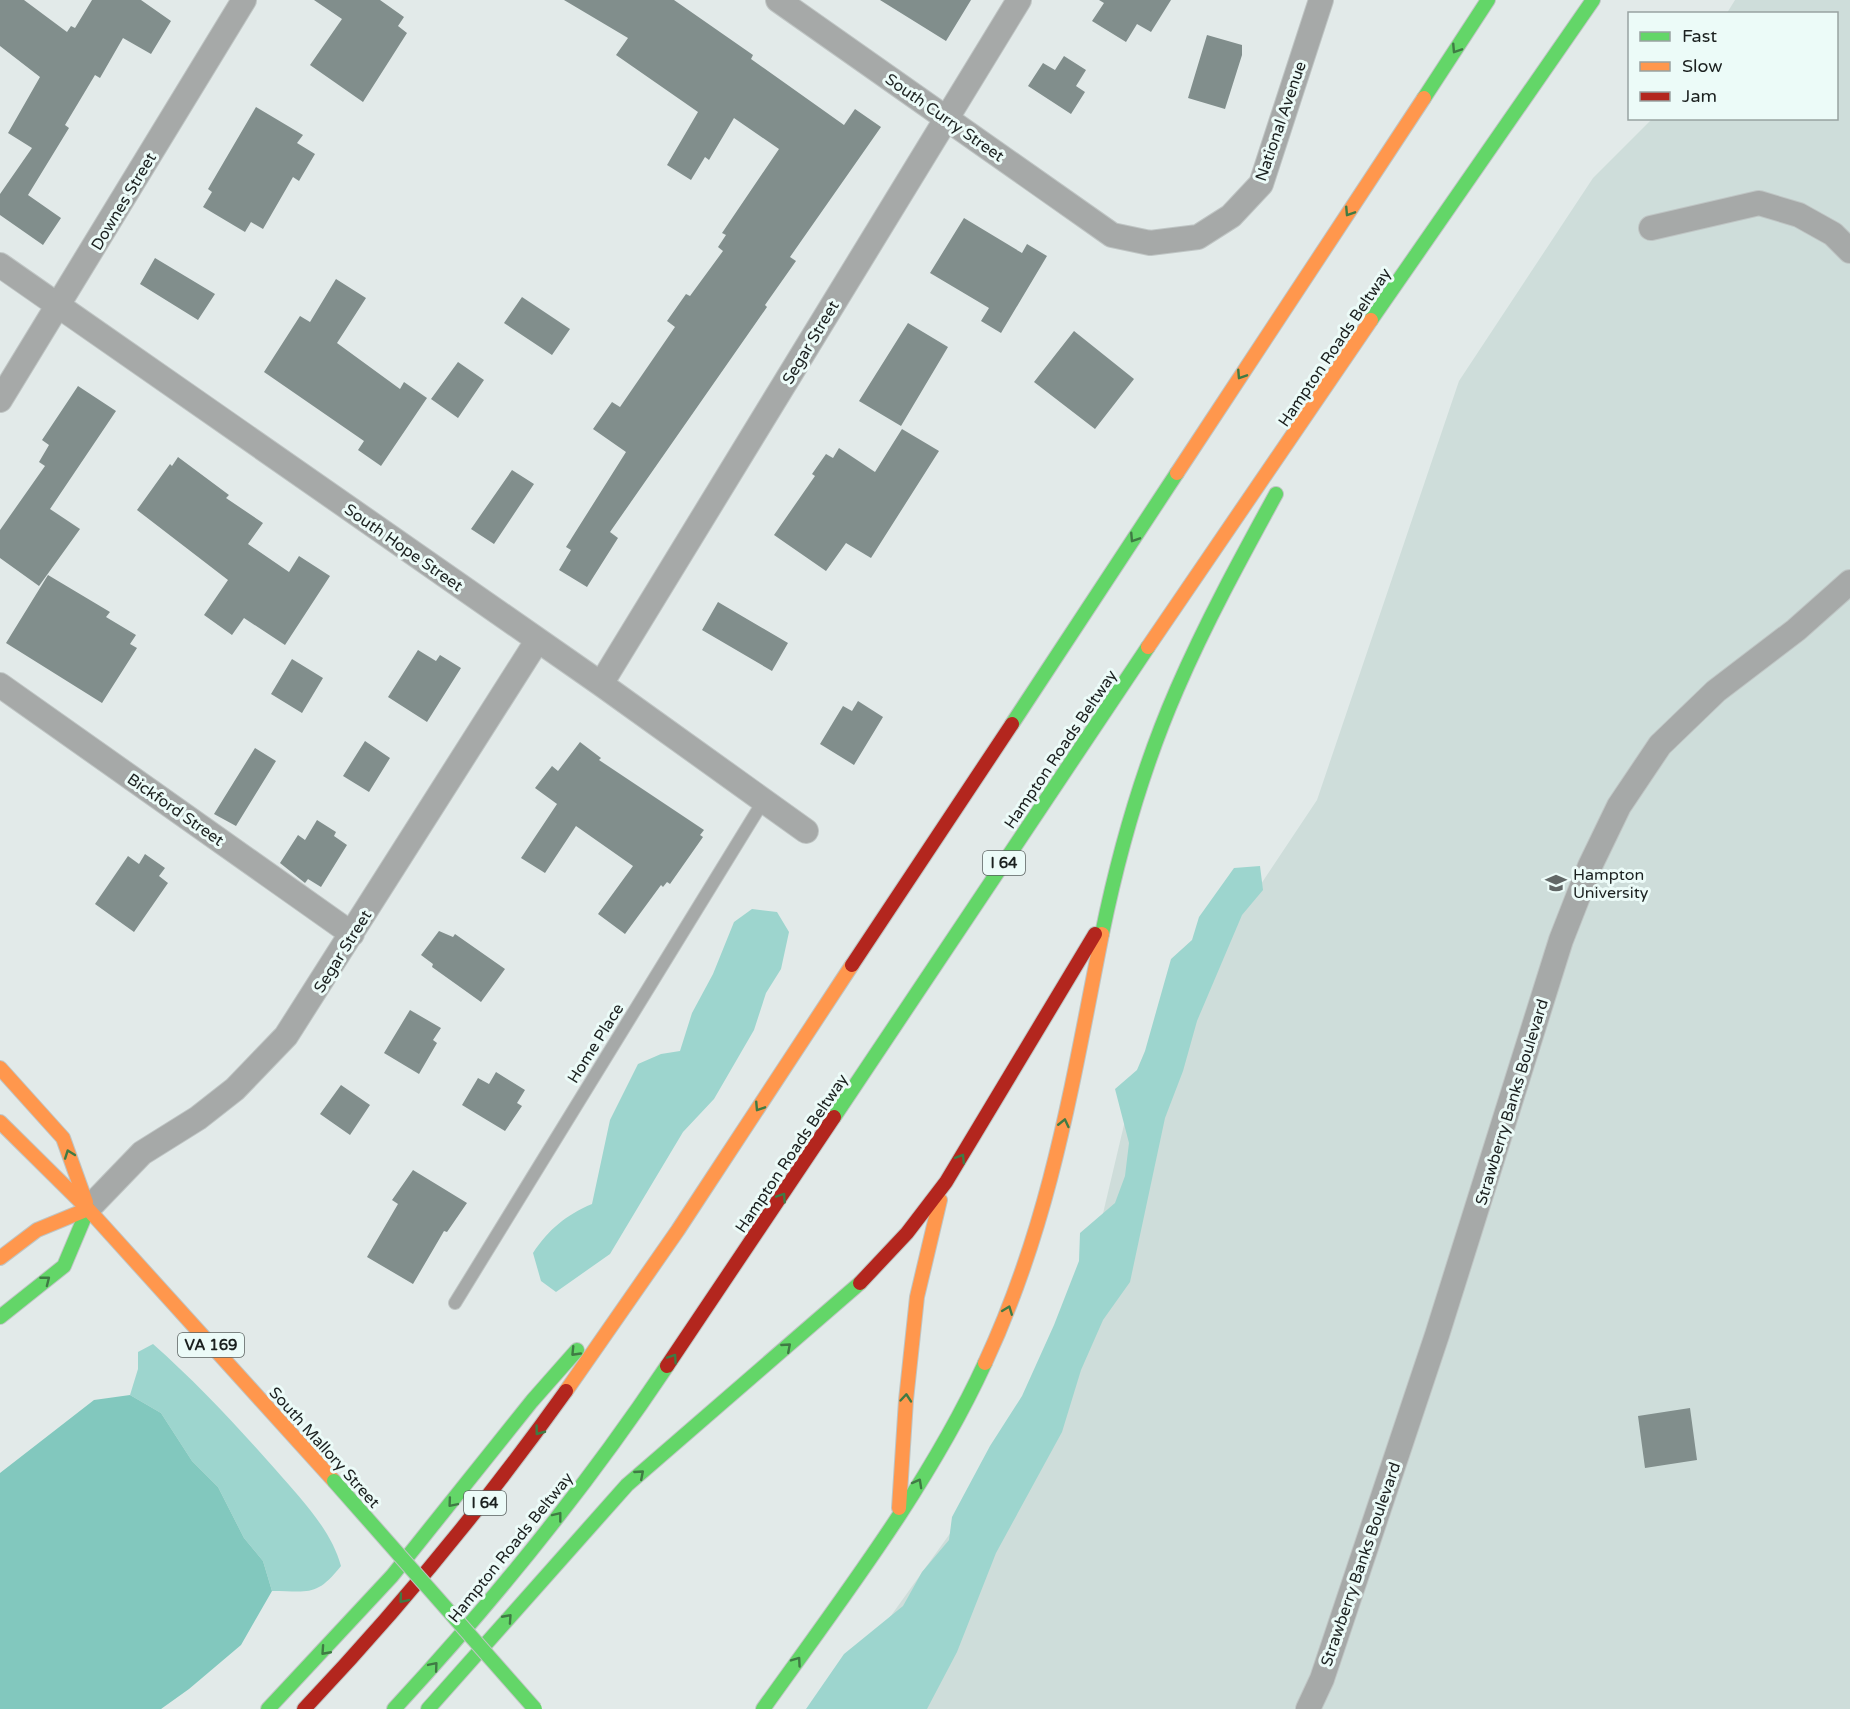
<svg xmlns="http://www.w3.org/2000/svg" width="1850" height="1709" viewBox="0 0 1850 1709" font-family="'Varela Round',sans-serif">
<rect width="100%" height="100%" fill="#e2eae9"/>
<path fill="#ceddda" d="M1735,0H1850V1709H824L987,1482L1096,1243L1137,1070L1317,800L1459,381L1593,178L1652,119L1836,118V14L1727,13Z"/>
<path fill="#9dd5ce" d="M1260,866L1263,890L1242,915L1197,1021L1183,1071L1165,1118L1130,1282L1103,1320L1081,1370L1062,1432L996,1553L957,1652L927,1709H806L844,1654L903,1606L922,1572L949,1540L952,1517L990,1446L1022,1396L1054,1325L1079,1261L1080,1233L1115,1203L1125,1176L1129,1143L1115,1089L1137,1070L1145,1051L1171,959L1192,940L1199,917L1234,868Z
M752,909L777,912L789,932L781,969L766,993L754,1030L714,1099L683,1132L610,1254L556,1292L541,1281L533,1253C549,1229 566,1215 592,1204L610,1120L638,1064L661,1054L680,1051L692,1013L713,974L734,922Z
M153,1344C197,1383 236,1425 275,1469C300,1498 331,1529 341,1566C316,1597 310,1591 272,1591L263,1561L244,1538L218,1487L192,1461L161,1413L130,1395L138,1369V1352Z"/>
<path fill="#82c8be" d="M130,1395L161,1413L192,1461L218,1487L244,1538L263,1561L272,1591L241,1645L189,1689L161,1709H0V1473L94,1400Z"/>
<path fill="#818e8c" d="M0,0H24L67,32L71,26L75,28L92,0H141L171,21L151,54L123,38L100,78L95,75L65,125L69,128L28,195L61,218L43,245L0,215V194L32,148L8,133L40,77L0,46Z
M314,0H380L404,17L398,26L407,33L363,102L310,65L342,19Z
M564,0H674L753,55L751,59L844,125L855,109L881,127L790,257L796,261L765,305L767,307L610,532L618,538L587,587L559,570L571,550L566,547L626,452L593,429L612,402L620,407L675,327L667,321L686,294L690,296L723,251L718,247L726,235L722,233L779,149L734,118L709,160L705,157L691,180L667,165L698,112L616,55L628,38Z
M880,0H971L946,41Z
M1099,0H1171L1151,32L1137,24L1126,42L1092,21L1104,3Z
M1207,35L1242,45V55L1225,109L1188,98Z
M1064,56L1086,70L1076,86L1085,92L1071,114L1028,86L1043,63L1055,70Z
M256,107L303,135L297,143L315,154L299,181L293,177L263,229L251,222L245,232L203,207L212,192L208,189Z
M964,218L1022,253L1027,244L1047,256L1001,333L981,321L989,308L930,273Z
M155,258L215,294L198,320L140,284Z
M336,279L366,298L337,343L400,389L404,382L427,398L381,466L358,450L364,441L264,372L300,316L310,322Z
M522,297L570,329L552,355L504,323Z
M908,323L948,347L901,426L859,401Z
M1074,331L1134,379L1095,429L1034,382Z
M458,362L484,380L458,418L431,399Z
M78,386L116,411L50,509L80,529L39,586L0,558V530L45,466L39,462L49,445L42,440Z
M902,429L939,451L871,558L846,543L826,571L774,535L815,476L812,474L826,454L833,458L839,448L875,472Z
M178,457L229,495L226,498L263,523L248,544L289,572L299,556L330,576L285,645L244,618L232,635L204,615L228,580L137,510L170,464L172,466Z
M512,470L534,484L494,544L471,529Z
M48,575L110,612L106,617L136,635L130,644L137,648L102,703L6,643Z
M718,602L788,643L772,671L702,630Z
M418,650L436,661L440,655L461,668L427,722L388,697Z
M292,659L323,678L302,713L271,694Z
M858,701L883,717L854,765L820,744L843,706L852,711Z
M365,741L390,758L369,792L343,776Z
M580,742L601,758L599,760L704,830L700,835L703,837L670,884L667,882L663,887L661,885L625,934L598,914L633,866L576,826L545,873L521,858L557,804L535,788L552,766L558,771Z
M255,748L276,761L236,826L214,814Z
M317,820L336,832L334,836L347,845L321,887L308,879L305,883L280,863L298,835L305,840Z
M145,854L165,868L159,876L168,883L134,932L95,904L128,856L139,864Z
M439,931L453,937L455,934L505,969L481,1002L432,967L433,964L421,955Z
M410,1010L441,1028L433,1040L437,1043L419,1074L384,1053Z
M496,1072L525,1090L517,1103L522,1106L505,1131L462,1105L478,1078L489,1084Z
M341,1085L370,1105L350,1135L320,1114Z
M413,1170L467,1203L447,1232L444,1231L413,1284L367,1257L398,1204L392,1200Z
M1690,1408L1697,1460L1645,1468L1638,1416Z"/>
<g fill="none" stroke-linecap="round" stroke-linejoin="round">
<defs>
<path id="lane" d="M455,1303L764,800"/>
<path id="street" d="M778,0L1112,235L1150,243L1198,237L1231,216L1261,184L1321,0
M1651,228L1759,203L1799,215L1833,234L1850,251
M0,265L601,684L806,831
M0,400L244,0
M601,684L1019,0
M0,685L352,934
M88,1209L142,1153L198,1118L235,1089L286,1036L537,641
M1308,1709L1322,1679L1437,1335L1561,940L1590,866L1619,806L1660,745L1716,691L1796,630L1850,582"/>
<path id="fast" d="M1424,98L1488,0
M1371,320L1593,0
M1012,724L1177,473
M1102,934C1119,851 1143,767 1177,689C1206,622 1241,558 1276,494
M834,1117L1148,647
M0,1317L64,1266L88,1209
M268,1709L392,1576L532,1401L577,1350
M394,1709C493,1602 586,1487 667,1366
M428,1709L627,1485L860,1283
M763,1709C842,1598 928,1487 985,1363"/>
<path id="slow" d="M1177,473L1424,98
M1148,647L1371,320
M0,1068L63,1138L86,1202
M0,1122L88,1209L334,1481
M0,1258L37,1230L88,1209
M985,1363C1051,1221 1072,1084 1102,934
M566,1391L678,1230L852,965
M899,1508L906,1400L917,1297L940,1200"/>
<path id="jam" d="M852,965L1012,724
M860,1283L907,1233L946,1182L1095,934
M667,1366L834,1117
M304,1709C399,1609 486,1503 566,1391"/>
</defs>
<use href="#lane" stroke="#bfc5c4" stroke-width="14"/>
<use href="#street" stroke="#bfc5c4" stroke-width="26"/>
<use href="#fast" stroke="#bfc5c4" stroke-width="16"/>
<use href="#slow" stroke="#bfc5c4" stroke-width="16"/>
<use href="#jam" stroke="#bfc5c4" stroke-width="16"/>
<use href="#lane" stroke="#a6a9a8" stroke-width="12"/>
<use href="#street" stroke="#a6a9a8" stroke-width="24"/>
<use href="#fast" stroke="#63d668" stroke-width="14"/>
<use href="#slow" stroke="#ff974d" stroke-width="14"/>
<use href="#jam" stroke="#b3261e" stroke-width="14"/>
<defs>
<path id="fast-bridge" d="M334,1481L535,1709"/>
</defs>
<use href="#fast-bridge" stroke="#bfc5c4" stroke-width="16" stroke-linecap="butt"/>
<use href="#fast-bridge" stroke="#63d668" stroke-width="14"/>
</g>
<defs><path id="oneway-chevron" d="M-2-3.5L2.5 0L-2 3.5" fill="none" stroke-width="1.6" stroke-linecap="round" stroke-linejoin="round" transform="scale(1.5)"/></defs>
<g stroke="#3f7b44">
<use href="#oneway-chevron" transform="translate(1456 49) rotate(123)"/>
<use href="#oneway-chevron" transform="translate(1349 212) rotate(123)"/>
<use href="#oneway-chevron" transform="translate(1241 375) rotate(123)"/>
<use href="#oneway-chevron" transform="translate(1134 538) rotate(123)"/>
<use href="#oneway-chevron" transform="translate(759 1107) rotate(123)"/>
<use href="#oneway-chevron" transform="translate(1064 1123) rotate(-77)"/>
<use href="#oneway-chevron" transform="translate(69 1154) rotate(-110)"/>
<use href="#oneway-chevron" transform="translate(961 1158) rotate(-58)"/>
<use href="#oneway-chevron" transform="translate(782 1197) rotate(-56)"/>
<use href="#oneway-chevron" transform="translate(46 1280) rotate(-38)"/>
<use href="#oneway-chevron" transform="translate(1008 1310) rotate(-69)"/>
<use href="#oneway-chevron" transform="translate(787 1347) rotate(-41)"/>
<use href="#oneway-chevron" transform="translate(575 1352) rotate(134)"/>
<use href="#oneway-chevron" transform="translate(673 1358) rotate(-56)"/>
<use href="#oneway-chevron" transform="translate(906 1398) rotate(-85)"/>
<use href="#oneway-chevron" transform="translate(539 1431) rotate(127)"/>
<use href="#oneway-chevron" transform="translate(640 1474) rotate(-41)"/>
<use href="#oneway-chevron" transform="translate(918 1483) rotate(-61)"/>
<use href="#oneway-chevron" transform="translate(452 1503) rotate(130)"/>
<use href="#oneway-chevron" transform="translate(558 1516) rotate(-52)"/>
<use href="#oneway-chevron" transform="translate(403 1599) rotate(130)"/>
<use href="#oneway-chevron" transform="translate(508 1618) rotate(-48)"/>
<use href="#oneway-chevron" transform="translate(325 1651) rotate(132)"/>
<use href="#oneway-chevron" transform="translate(797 1661) rotate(-55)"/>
<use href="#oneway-chevron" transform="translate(434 1666) rotate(-50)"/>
</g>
<defs>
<symbol id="university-bare" viewBox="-9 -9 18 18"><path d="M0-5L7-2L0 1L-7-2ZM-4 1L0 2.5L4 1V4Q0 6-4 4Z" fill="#616766" stroke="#ecfbf8" stroke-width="2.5" paint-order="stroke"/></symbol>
</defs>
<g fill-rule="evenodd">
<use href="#university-bare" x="1541" y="868" width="30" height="30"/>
</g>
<g text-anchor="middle" stroke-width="6" stroke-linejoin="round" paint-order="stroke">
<g fill="#ecfbf8" stroke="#5a6260" stroke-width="1.5">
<rect x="983" y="851" width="42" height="24" rx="4.5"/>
<rect x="178" y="1333" width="66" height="24" rx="4.5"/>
<rect x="464" y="1491" width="42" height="24" rx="4.5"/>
</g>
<g font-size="15" font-weight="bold" fill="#1b201f">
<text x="1004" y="868">I 64</text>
<text x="211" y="1350">VA 169</text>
<text x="485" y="1508">I 64</text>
</g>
<g font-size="16" fill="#1b201f" stroke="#ecfbf8">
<text transform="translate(945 117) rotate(35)" y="6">South Curry Street</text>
<text transform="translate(1280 121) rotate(-71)" y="6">National Avenue</text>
<text transform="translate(123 201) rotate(-59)" y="6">Downes Street</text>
<text transform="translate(810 342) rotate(-59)" y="6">Segar Street</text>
<text transform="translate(1334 347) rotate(-56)" y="6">Hampton Roads Beltway</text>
<text transform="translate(404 547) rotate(35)" y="6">South Hope Street</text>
<text transform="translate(1060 749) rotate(-56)" y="6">Hampton Roads Beltway</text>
<text transform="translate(176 809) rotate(35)" y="6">Bickford Street</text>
<text transform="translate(342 951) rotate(-58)" y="6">Segar Street</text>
<text transform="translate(595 1043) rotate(-58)" y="6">Home Place</text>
<text transform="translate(1511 1102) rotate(-73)" y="6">Strawberry Banks Boulevard</text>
<text transform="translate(791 1153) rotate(-56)" y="6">Hampton Roads Beltway</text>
<text transform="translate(325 1447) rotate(48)" y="6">South Mallory Street</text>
<text transform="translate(510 1547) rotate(-51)" y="6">Hampton Roads Beltway</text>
<text transform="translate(1360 1564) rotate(-71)" y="6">Strawberry Banks Boulevard</text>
</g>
<g font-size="16" fill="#1b201f" stroke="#ecfbf8" text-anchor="start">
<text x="1573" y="880">Hampton<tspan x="1573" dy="18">University</tspan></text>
</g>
</g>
<rect x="1628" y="12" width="210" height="108" fill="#ecfbf8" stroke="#98a3a1" stroke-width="1.5"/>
<rect x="1640" y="32" width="30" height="9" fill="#63d668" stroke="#98a3a1" stroke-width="1.5"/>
<text x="1682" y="42" font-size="18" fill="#1b201f">Fast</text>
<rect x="1640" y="62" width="30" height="9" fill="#ff974d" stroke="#98a3a1" stroke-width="1.5"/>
<text x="1682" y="72" font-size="18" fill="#1b201f">Slow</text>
<rect x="1640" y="92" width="30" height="9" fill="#b3261e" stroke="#98a3a1" stroke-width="1.5"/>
<text x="1682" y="102" font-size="18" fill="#1b201f">Jam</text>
</svg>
